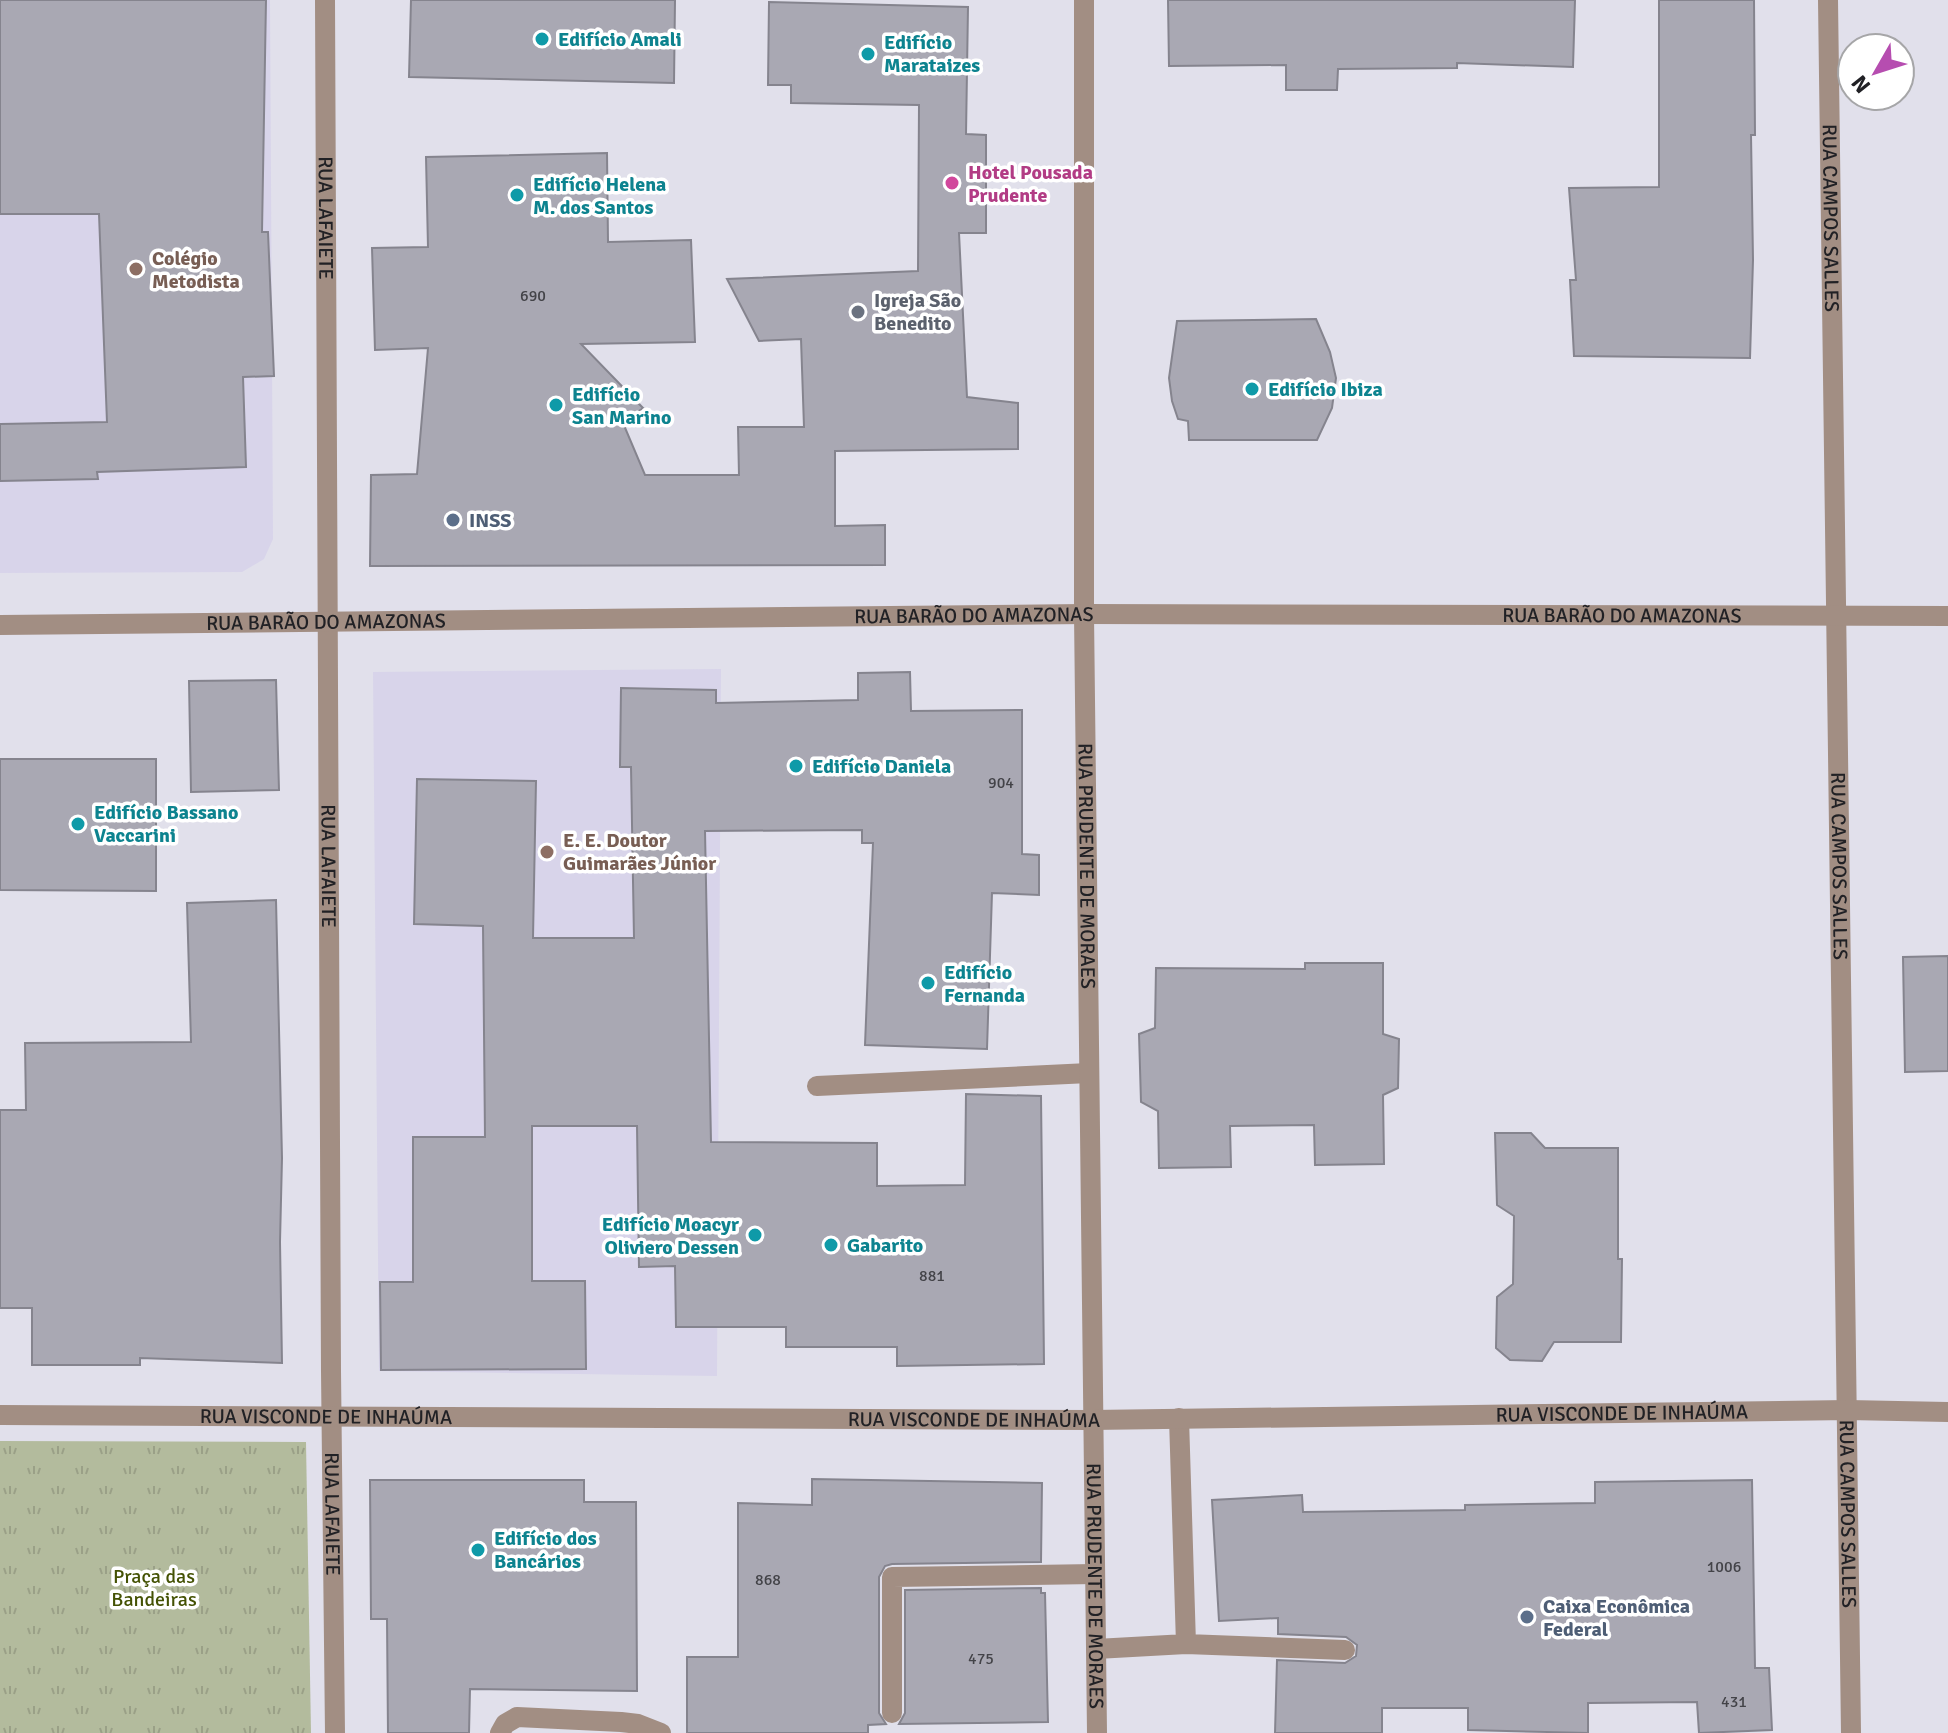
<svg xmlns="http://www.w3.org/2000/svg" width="1948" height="1733" viewBox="0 0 1948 1733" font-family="Signika,sans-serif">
<defs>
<pattern id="park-tufts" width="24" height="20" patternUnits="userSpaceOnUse" patternTransform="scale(2)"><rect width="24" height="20" fill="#b3bb9d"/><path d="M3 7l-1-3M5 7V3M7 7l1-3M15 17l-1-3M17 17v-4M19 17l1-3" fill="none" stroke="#9aa087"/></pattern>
</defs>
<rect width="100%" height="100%" fill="#e1e0eb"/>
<path fill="#d8d4ea" d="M0,0H270L273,539L264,559L242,572L0,573Z
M721,669L717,1376L379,1371L373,672Z"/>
<path fill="url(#park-tufts)" d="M0,1441L306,1442L311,1733H0Z"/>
<path fill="#a9a8b3" stroke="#85848e" stroke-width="2" d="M0,0H266L262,232H268L274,376L243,377L246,467L97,472L98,479L0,481V424L107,422L99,214H0Z
M411,0H675L674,83L409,77Z
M1168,0H1575L1573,67L1457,63V68L1338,69L1337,90H1286V65L1169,66Z
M1659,0H1754L1755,135H1751L1753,260L1750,358L1574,356L1570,280H1576L1569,188L1659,187Z
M769,2L968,7L966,134L986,135V233H959L967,397L1018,403V449L835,451V526L885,525V565L370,566L371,475L417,474L428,348L375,350L372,248L428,247L426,157L607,153L608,242L691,240L695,342L581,344L643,408L623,423L645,475H739L738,427H804L801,339L759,341L727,279L918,271L919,105L791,103V85H768Z
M1316,319L1330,352L1336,378L1332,408L1317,440H1189L1188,421L1178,419L1172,401L1169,378L1177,321Z
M910,672L911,711L1022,710V854L1039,855V895L992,893L987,1049L865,1045L873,843H862V830L705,831L711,1142L877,1143V1186L965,1185L966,1094L1041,1096L1044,1364L897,1366V1347H786V1327H676L675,1266L639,1267L637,1126H532V1281H585L586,1369L381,1370L380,1282H413V1137H485L483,926L414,924L417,779L536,781L533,938H634L631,767H620L621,688L716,690V703L858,700V673Z
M276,680L279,790L191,792L189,681Z
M0,759H156V891L0,890Z
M276,900L282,1158L280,1242L282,1363L140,1358V1365H32V1308H0V1110H26L25,1043L191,1042L187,903Z
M1948,956V1071L1905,1072L1903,957Z
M1305,963H1383V1034L1399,1039L1398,1088L1383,1095L1384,1164L1315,1165L1314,1125L1230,1126L1231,1167L1159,1168L1158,1111L1141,1102L1139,1034L1155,1028L1156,968L1305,969Z
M1495,1133H1531L1545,1148H1618V1259H1622L1621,1342H1554L1542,1361L1510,1360L1496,1348L1497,1297L1513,1284L1514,1216L1497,1205Z
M812,1479L1042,1483L1041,1562L892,1564L885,1566L879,1577V1713L886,1724L868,1725V1733H687V1657H738V1503L812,1505Z
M370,1480H584V1502H636L637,1691L470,1689L469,1733H388L387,1619H371Z
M1752,1480L1755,1668H1769L1772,1730L1699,1733L1697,1702L1588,1703V1733L1468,1730V1708H1382V1733H1275L1277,1660L1345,1663L1356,1656L1357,1645L1346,1637L1278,1634V1618L1219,1621L1212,1500L1302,1495L1303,1512L1465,1510V1505L1595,1503V1482Z
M1041,1588V1593H1045L1048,1722L899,1724L905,1713V1590Z"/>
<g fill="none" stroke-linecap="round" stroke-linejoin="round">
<path stroke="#a28e83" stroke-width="20" d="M817,1086L1089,1073
M1179,1418L1186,1644
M1096,1649L1186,1644L1345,1650
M892,1713V1577L1095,1574
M500,1733L505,1724L517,1717L621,1722L638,1724L661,1733"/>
<g stroke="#a28e83" stroke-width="20">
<path id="s1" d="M325,0L331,1371L335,1733"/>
<path id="s2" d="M1084,0V614L1097,1733"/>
<path id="s3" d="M1828,0L1851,1733"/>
<path id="s4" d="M0,625L1084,614L1948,616"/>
<path id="s5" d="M0,1415L1092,1420L1848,1410L1948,1412"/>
</g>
</g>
<g fill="#0f9aa8" stroke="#fff" stroke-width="3">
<circle cx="542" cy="39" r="8"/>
<circle cx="868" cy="54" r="8"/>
<circle cx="517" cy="195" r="8"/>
<circle cx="1252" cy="389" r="8"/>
<circle cx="556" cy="405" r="8"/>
<circle cx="796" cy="766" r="8"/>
<circle cx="78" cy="824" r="8"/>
<circle cx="928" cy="983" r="8"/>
<circle cx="755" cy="1235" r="8"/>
<circle cx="831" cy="1245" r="8"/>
<circle cx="478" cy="1550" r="8"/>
</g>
<circle fill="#d1479c" stroke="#fff" stroke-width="3" cx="952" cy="183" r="8"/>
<g fill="#8d6e63" stroke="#fff" stroke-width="3">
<circle cx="136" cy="269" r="8"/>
<circle cx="547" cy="852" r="8"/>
</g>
<circle fill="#6b7280" stroke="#fff" stroke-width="3" cx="858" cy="312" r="8"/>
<g fill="#5c6f8a" stroke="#fff" stroke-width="3">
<circle cx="453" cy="520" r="8"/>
<circle cx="1527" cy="1617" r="8"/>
</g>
<g text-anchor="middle" stroke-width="7" stroke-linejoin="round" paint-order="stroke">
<g font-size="16" fill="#434348">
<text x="533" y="301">690</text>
<text x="1001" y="788">904</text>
<text x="932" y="1281">881</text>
<text x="1724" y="1572">1006</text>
<text x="768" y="1585">868</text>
<text x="981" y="1664">475</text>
<text x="1734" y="1707">431</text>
</g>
<g font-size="20" font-weight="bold" fill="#0d838f" stroke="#fff" text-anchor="start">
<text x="558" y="46">Edifício Amali</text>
<text x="884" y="49">Edifício<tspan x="884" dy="23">Marataizes</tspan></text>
<text x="533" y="191">Edifício Helena<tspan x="533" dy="23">M. dos Santos</tspan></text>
<text x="1268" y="396">Edifício Ibiza</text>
<text x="572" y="401">Edifício<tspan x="572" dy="23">San Marino</tspan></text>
<text x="812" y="773">Edifício Daniela</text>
<text x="94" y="819">Edifício Bassano<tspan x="94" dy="23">Vaccarini</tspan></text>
<text x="944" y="979">Edifício<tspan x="944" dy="23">Fernanda</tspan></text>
<text x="739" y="1231" text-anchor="end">Edifício Moacyr<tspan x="739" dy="23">Oliviero Dessen</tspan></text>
<text x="847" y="1252">Gabarito</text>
<text x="494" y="1545">Edifício dos<tspan x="494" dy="23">Bancários</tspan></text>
</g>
<g font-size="20" font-weight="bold" fill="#b23c85" stroke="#fff" text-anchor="start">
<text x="968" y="179">Hotel Pousada<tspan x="968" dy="23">Prudente</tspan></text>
</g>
<g font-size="20" fill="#212125" stroke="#fff">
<text dy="7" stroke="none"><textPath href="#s1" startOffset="218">RUA LAFAIETE</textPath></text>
<text dy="7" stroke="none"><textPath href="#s3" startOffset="218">RUA CAMPOS SALLES</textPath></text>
<text dy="7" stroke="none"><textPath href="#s4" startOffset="974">RUA BARÃO DO AMAZONAS</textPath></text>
<text dy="7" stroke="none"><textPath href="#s4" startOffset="1622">RUA BARÃO DO AMAZONAS</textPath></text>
<text dy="7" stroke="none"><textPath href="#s4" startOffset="326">RUA BARÃO DO AMAZONAS</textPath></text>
<text dy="7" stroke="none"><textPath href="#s3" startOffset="866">RUA CAMPOS SALLES</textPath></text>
<text dy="7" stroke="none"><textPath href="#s1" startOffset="866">RUA LAFAIETE</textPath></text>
<text dy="7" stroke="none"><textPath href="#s2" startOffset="866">RUA PRUDENTE DE MORAES</textPath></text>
<text dy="7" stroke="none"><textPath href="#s5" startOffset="1622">RUA VISCONDE DE INHAÚMA</textPath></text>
<text dy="7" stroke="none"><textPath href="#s5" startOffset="326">RUA VISCONDE DE INHAÚMA</textPath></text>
<text dy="7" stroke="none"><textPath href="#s5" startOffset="974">RUA VISCONDE DE INHAÚMA</textPath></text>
<text dy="7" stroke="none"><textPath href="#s1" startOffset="1514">RUA LAFAIETE</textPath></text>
<text dy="7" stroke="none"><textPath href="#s3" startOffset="1514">RUA CAMPOS SALLES</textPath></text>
<text dy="7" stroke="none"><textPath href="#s2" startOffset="1586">RUA PRUDENTE DE MORAES</textPath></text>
</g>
<g font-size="20" font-weight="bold" fill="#785e54" stroke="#fff" text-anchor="start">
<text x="152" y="265">Colégio<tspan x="152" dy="23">Metodista</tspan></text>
<text x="563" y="847">E. E. Doutor<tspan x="563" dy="23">Guimarães Júnior</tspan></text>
</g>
<g font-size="20" font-weight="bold" fill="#5b616d" stroke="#fff" text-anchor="start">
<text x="874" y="307">Igreja São<tspan x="874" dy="23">Benedito</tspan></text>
</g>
<g font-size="20" font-weight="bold" fill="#4e5e75" stroke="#fff" text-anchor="start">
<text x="469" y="527">INSS</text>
<text x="1543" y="1613">Caixa Econômica<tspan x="1543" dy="23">Federal</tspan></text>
</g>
<g font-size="20" fill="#445204" stroke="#fff">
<text x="154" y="1583">Praça das<tspan x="154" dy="23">Bandeiras</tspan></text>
</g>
</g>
<g transform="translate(1876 72) rotate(231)"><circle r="38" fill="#ffffff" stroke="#a6a6a8" stroke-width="2"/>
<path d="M0-6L14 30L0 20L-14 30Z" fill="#b64db0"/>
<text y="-12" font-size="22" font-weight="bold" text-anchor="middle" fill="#212125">N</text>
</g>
</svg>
